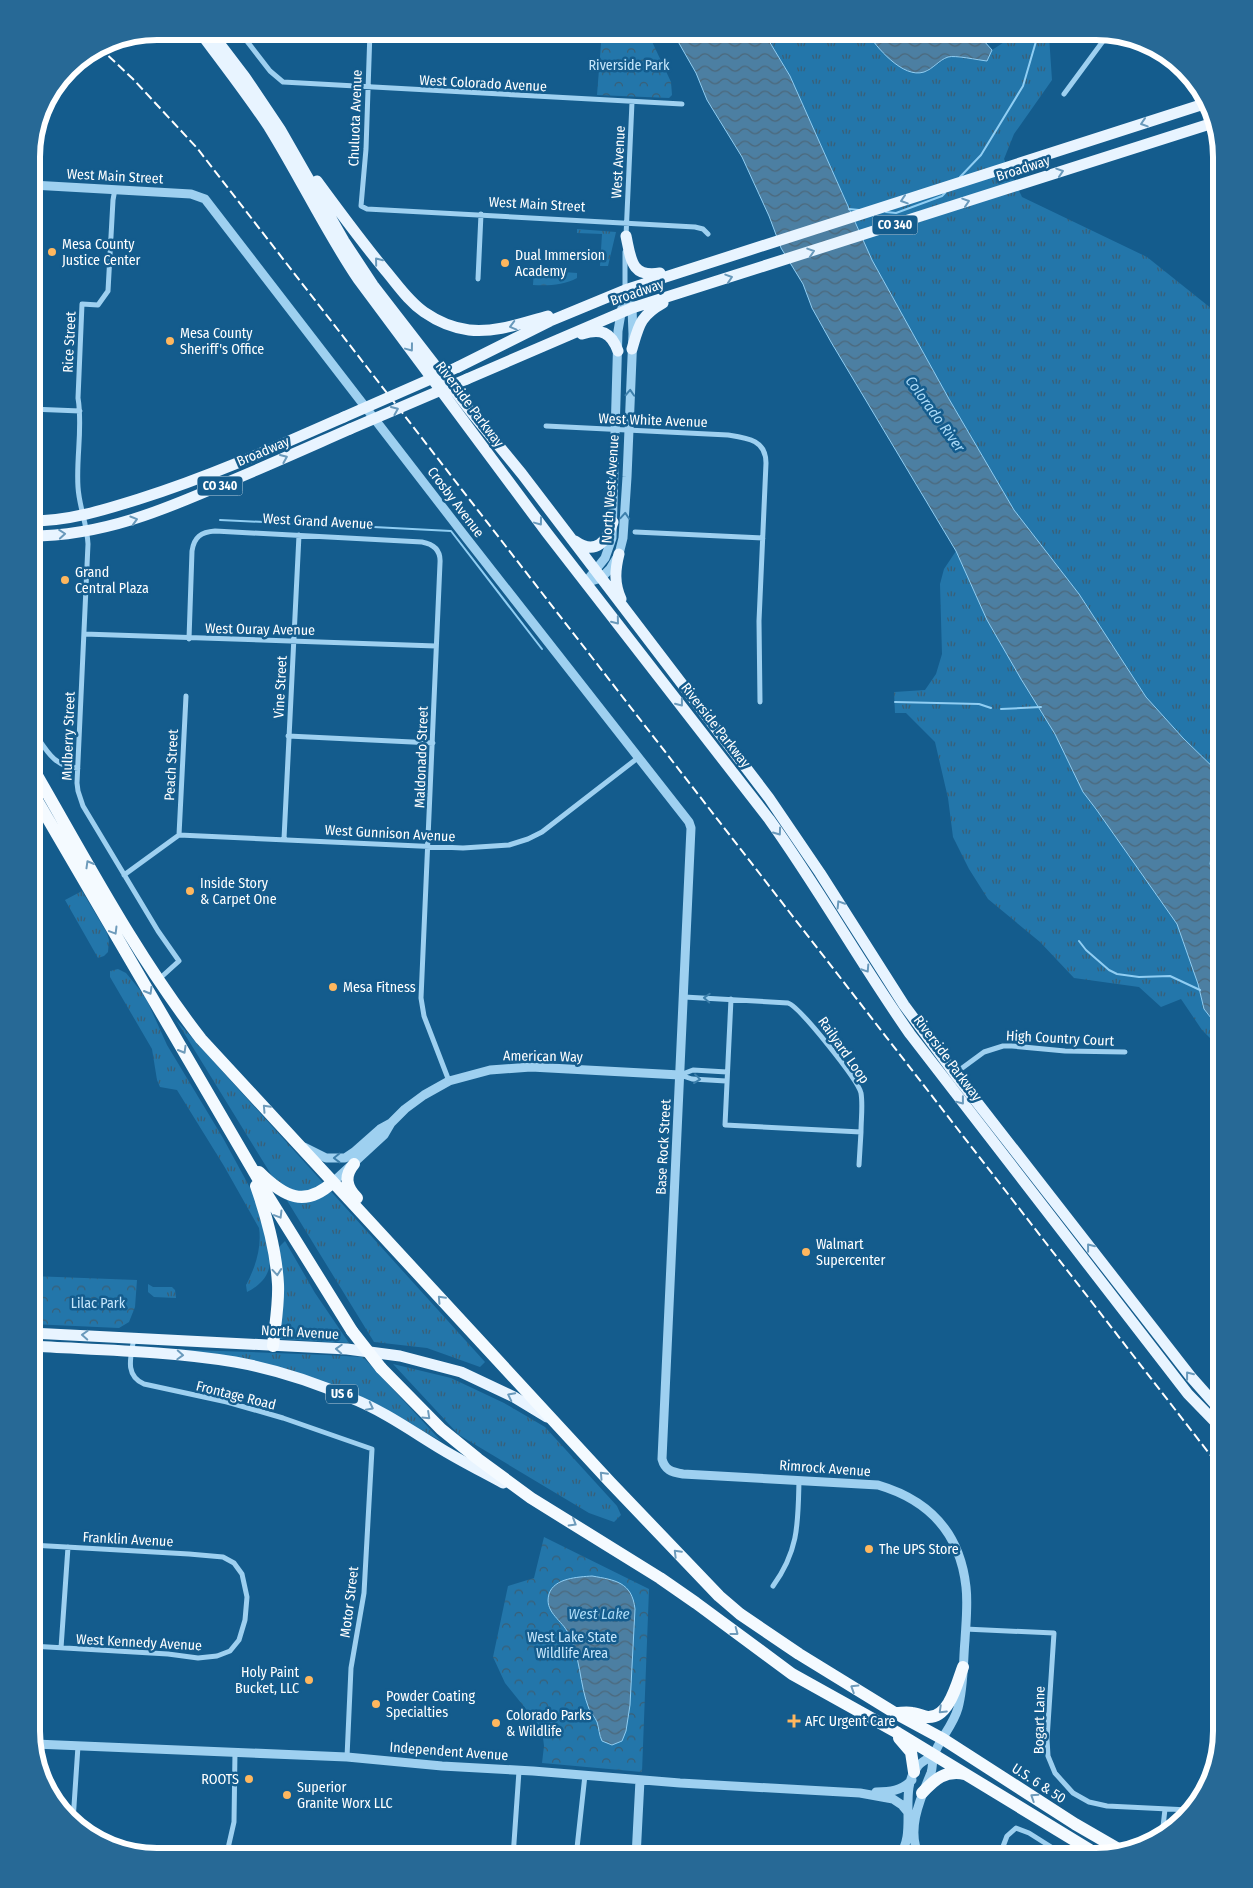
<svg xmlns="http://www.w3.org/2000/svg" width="1253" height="1888" viewBox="0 0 1253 1888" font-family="'Fira Sans Condensed',sans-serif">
<defs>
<pattern id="grass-tufts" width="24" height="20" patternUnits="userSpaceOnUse" patternTransform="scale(1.25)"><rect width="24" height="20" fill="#2376aa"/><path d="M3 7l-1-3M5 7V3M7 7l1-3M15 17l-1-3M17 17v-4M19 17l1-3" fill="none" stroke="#3a5f76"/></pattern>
<pattern id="park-crowns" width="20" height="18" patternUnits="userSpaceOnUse" patternTransform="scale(1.25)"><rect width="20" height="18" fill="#2376aa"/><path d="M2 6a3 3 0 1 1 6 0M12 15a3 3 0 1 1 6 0" fill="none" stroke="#3a5f76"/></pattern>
<pattern id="water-waves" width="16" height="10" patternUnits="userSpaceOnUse" patternTransform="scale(1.25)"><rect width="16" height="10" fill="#4c7fa2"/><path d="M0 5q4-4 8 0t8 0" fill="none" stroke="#4c687b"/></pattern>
</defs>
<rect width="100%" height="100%" fill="#145c8d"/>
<path fill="url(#grass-tufts)" d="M763,31H866L874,42L926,72L949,56L987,61L992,50L1021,31L1049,36L1052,80L1014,134L1004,159L1022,197L1147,257L1222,317V776L1183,738L1146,697L1079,594L1014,510L949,399L872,260L790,76Z
M577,229L616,232L608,266H600L602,234L577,233Z
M956,551L987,620L1021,679L1055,734L1083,792L1096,809L1177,924L1198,984L1204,1009L1222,1032V1050L1202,1030L1181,999L1161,1007L1139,987L1074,978L1040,942L988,899L969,869L953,837L948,798L935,742L906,713H895L894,692L925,690L936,674L942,654L940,584L944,569Z
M82,891L107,933L109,940L108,952L104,956L98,958L65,900Z
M118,969L126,973L145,996L167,1045L223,1138L255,1197C259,1207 271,1253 270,1262C269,1277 259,1286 247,1292L246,1285C255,1268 262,1248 259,1228L224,1166L177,1090L160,1087L157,1080L152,1049L110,977V971Z
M176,1020L485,1362L480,1367L427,1348L374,1342Z
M285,1241L315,1293L349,1343L280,1339L282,1283L279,1247Z
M148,1284L153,1287H172L175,1290L176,1298L154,1297L148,1292Z
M167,1349C232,1352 297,1353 363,1357L441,1441L384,1410L324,1381Z
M393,1364L451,1378L504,1403L545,1427L617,1506L621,1515L614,1522L589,1513L459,1435Z"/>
<path fill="url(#park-crowns)" d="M602,31H647L671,82L672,95L669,98L597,95Z
M534,270L577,273V278C564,285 548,286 533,285Z
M31,1276L137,1280L135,1307L129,1322L119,1328L31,1324Z
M544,1537L649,1589L642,1772L542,1763L544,1746L542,1729L505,1683L493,1657L508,1586L534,1578Z"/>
<path fill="url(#water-waves)" stroke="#90cef3" d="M672,31H763L790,76L872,260L949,399L1014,510L1079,594L1146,697L1183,738L1222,776V844L1216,846L1212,852L1210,864L1222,888V1032L1204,1009L1198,984L1177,924L1096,809L1083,792L1055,734L1021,679L987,620L956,551L831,342L812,308L803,284L781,248L769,216L742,157L707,100L696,73Z
M866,31H975L992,50L987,61C978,60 955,55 948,57C939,60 933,69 924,72C903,79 876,47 866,31Z
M592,1576C615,1580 632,1582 635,1609L630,1705L626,1731L622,1741L612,1745L602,1741C599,1735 599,1728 597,1722C595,1717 591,1714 589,1709C579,1684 581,1655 567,1631C560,1619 544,1611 549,1594C554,1578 578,1577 592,1576Z"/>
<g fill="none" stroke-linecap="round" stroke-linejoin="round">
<path stroke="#90cef3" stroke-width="2" d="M960,177L981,155L1023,86L1039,31
M849,209L859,210
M886,212L896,213L942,196L945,193
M220,520L346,526
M354,526L451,531L542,649
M895,702L979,704L991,708
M1001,709L1041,707
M1079,941L1086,950L1109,970L1117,974L1139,977L1170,976L1200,990"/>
<path stroke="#9ed0f0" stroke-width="5" d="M239,31L270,71L283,82L682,104
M370,31L366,149L361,206L367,209L695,227L703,229L708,234
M1064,94L1109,33
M115,189L113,200L108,291L98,305L82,304L78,398C83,427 76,457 78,487C79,506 87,524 88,544L77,783L78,791L83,806L158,931L179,961L158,980
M626,236L632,102
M478,279L481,214
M625,289V252
M31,409L80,411
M546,426L728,435C748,438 766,440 766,463L759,621L760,702
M635,532L763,538
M84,634C201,638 318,642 436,646
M189,639L192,551C194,537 201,532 215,531L422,542C433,544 441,550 440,563L421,998L424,1016L449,1081
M31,728C45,747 52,767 78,768
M288,736L433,743
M179,835L186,696
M284,839L299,535
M124,875L179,835L463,848L509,845L528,839L542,832L639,757
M684,997L788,1003C800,1007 858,1080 861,1093C863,1105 861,1119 861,1132L725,1125L731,999
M954,1074L984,1052L1003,1046H1012L1065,1051L1125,1052
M726,1081L692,1079L680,1075L693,1070L727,1072
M859,1165L861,1132
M134,1338C131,1356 124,1375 144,1384L227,1402L283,1418L372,1449L364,1593L351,1668L347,1757
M773,1586C799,1550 798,1523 799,1480
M965,1629L1054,1633L1047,1739L1048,1756L1055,1773L1073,1793L1089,1802L1107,1806L1189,1810
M31,1646L168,1654L198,1658L217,1656L230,1651L239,1640L245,1620L247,1597L242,1574L234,1563L223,1557L189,1554L31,1545
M61,1648L68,1547
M73,1821L78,1746
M1162,1836L1165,1809
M226,1857L234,1822L235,1752
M513,1857L519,1771
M576,1857L585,1775
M999,1857L1007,1836L1016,1828L1029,1833L1067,1857"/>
<path stroke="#9ed0f0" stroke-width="9" d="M32,185L191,194L205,199L464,535L689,822L691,828L662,1459C665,1470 671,1472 683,1474L878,1485C929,1500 960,1532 966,1587C968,1604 966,1622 965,1640C963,1662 964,1686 958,1708C953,1726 940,1738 934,1755C932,1760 933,1767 931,1773C921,1797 905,1831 920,1857
M585,583L601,578L610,569L619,554L623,538L627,477L633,334L632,308L625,290
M585,583L605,558L612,538L618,331L625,290
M304,1147L326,1158H345L354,1152L380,1129L391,1123L405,1109L424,1095L449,1081L490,1070L531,1067L680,1075
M333,1182L384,1135L391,1123
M35,1744L347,1757L442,1766L533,1771L680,1783L860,1793L893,1799L902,1805L907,1811
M876,1792C890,1792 901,1791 912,1780
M636,1857L640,1780
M898,1857C919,1834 897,1791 918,1766C922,1761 929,1758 934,1755"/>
<path stroke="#e8f4ff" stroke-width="11" d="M199,31C223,63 247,94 269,127C300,177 325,230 358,279L547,533L769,819C819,889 861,964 910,1034L1188,1394L1222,1429
M210,31L245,77L280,129L344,241L373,285L472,413L522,474L769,798L820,873L904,1005L955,1074L1191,1377L1222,1412
M317,181C339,211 361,241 385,270C397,284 408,301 424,312C437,321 453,328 469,330C496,333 522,323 548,316
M626,236C631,259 631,278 660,273
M582,334C601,328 611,332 618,351
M632,349C639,325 640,316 663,303
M458,367L550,321L625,290L1207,103
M467,379L632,308L1213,123
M31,521C69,521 104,510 139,499C209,477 276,447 344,417
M31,536C102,536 164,510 228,482C269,465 309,447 350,429
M575,541C596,556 607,541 613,522
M619,554C615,570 614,583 621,599
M31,1333L347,1349L400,1356L461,1372L514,1397L547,1417
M31,1346C99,1350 168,1351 235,1362C275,1369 314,1382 351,1398C384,1411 413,1432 443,1450C463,1462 483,1472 503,1483"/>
<path stroke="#f4faff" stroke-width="12" d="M31,765C85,858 135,954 201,1039L610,1482L719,1596L740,1614L799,1654L895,1713L943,1739L1075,1824L1120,1850
M31,790L268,1196L352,1331
M354,1164C344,1176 346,1187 357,1198
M259,1172C284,1197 305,1208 333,1182
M256,1186C267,1217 276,1250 278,1284C279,1304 275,1325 273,1346
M381,1368L441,1429L478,1459L531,1498L660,1578L696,1603L792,1674L898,1733L1100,1856
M896,1713C901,1713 907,1712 912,1713C917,1713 922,1716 927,1717C949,1719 957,1683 963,1667
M899,1738L911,1752L914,1772
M922,1793C935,1779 945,1770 965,1774"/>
<path stroke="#fff" stroke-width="2" stroke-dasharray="9 4" stroke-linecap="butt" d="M99,47L133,79L197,148L1222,1470"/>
<path stroke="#e8f4ff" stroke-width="11" d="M344,417L458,367
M350,429L467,379"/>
<path stroke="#f4faff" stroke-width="12" d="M352,1331L381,1368"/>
</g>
<defs><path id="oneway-chevron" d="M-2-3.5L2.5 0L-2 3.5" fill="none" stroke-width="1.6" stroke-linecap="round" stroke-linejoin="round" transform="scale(1.25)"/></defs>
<g stroke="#6999bb">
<use href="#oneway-chevron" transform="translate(1144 123) rotate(162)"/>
<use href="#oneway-chevron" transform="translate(1060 172) rotate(-18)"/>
<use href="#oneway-chevron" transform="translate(904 200) rotate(162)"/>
<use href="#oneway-chevron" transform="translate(966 202) rotate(-18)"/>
<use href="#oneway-chevron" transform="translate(811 252) rotate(-18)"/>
<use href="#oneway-chevron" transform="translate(378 261) rotate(-129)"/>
<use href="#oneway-chevron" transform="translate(729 278) rotate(-18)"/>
<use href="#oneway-chevron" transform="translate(513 326) rotate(165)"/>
<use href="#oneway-chevron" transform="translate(410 348) rotate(53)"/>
<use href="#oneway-chevron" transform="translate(395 410) rotate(-23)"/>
<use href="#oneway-chevron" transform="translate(284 458) rotate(-23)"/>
<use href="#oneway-chevron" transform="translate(134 520) rotate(-17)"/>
<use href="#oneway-chevron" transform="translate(539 522) rotate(53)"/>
<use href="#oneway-chevron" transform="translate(62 534) rotate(-5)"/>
<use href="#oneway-chevron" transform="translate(616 621) rotate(51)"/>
<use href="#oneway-chevron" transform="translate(680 703) rotate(52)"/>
<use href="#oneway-chevron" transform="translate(778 832) rotate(54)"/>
<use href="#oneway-chevron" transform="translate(840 904) rotate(-122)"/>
<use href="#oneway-chevron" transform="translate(866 969) rotate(57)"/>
<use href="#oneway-chevron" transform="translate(961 1101) rotate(52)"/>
<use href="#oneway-chevron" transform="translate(1090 1247) rotate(-128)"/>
<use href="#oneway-chevron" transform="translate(85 1335) rotate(-177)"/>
<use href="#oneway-chevron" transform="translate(339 1349) rotate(-177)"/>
<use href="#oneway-chevron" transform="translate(180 1355) rotate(3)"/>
<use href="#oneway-chevron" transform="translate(1189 1375) rotate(-128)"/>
<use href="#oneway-chevron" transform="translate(511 1396) rotate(-153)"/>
<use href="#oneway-chevron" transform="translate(370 1407) rotate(27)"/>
</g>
<g stroke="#3d7fab">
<use href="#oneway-chevron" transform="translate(630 393) rotate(-87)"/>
<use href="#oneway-chevron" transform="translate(625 516) rotate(-86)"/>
<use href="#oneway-chevron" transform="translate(707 998) rotate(-177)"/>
<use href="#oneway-chevron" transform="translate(697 1079) rotate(7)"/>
<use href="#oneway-chevron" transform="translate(337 1158) rotate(179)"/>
</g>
<g stroke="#6e9bbb">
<use href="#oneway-chevron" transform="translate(89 864) rotate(-120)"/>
<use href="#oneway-chevron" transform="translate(114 931) rotate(59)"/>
<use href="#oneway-chevron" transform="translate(149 991) rotate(60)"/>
<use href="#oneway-chevron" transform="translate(183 1050) rotate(60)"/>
<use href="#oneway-chevron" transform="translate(266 1108) rotate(-133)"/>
<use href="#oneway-chevron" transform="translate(279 1215) rotate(59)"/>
<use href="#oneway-chevron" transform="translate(277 1272) rotate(85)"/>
<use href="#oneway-chevron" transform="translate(441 1299) rotate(-133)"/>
<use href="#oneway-chevron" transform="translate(427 1416) rotate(43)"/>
<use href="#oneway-chevron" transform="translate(603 1475) rotate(-133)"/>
<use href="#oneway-chevron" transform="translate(573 1523) rotate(31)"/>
<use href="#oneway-chevron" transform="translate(677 1553) rotate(-135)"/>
<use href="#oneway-chevron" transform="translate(735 1632) rotate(37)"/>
<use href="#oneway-chevron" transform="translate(854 1688) rotate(-148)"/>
<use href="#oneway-chevron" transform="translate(942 1710) rotate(136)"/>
<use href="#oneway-chevron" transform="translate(1034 1797) rotate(-147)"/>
</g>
<g fill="#ffb75e" stroke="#145c8d" stroke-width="2">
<circle cx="52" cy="252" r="5"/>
<circle cx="505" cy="263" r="5"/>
<circle cx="170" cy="341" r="5"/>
<circle cx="65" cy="580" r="5"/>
<circle cx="190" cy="891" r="5"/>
<circle cx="333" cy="987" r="5"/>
<circle cx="806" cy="1252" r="5"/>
<circle cx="869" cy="1549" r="5"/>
<circle cx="309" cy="1680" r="5"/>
<circle cx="376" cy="1704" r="5"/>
<path d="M791.5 1713.5h5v5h5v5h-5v5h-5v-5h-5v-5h5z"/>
<circle cx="496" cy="1723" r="5"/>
<circle cx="249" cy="1779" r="5"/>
<circle cx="287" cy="1795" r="5"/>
</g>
<g text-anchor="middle" stroke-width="5" stroke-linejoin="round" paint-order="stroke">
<g fill="#145c8d" stroke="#b8cedd" stroke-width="1">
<rect x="872.5" y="215.5" width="45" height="19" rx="4"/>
<rect x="197.5" y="476.5" width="45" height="19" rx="4"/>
<rect x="326" y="1384.5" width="32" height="19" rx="4"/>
</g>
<g font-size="12" font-weight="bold" fill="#fff">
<text x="895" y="229">CO 340</text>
<text x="220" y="490">CO 340</text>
<text x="342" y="1398">US 6</text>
</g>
<g font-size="14" fill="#c5e6fc" stroke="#145c8d">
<text x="629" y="70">Riverside Park</text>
<text x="98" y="1308">Lilac Park</text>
<text x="572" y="1642">West Lake State<tspan x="572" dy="16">Wildlife Area</tspan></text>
</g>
<g font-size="14" fill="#fff" stroke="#145c8d">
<text transform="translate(483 83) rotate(3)" y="5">West Colorado Avenue</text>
<text transform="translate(355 118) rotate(-88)" y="5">Chuluota Avenue</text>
<text transform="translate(618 162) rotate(-87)" y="5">West Avenue</text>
<text transform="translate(1023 168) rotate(-18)" y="5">Broadway</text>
<text transform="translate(115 176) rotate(3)" y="5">West Main Street</text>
<text transform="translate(537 204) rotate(3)" y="5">West Main Street</text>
<text transform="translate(637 292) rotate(-19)" y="5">Broadway</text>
<text transform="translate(69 342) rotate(-87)" y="5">Rice Street</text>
<text transform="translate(470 404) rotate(53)" y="5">Riverside Parkway</text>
<text transform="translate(653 420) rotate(2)" y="5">West White Avenue</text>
<text transform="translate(263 451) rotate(-23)" y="5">Broadway</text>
<text transform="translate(610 489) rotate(-86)" y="5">North West Avenue</text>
<text transform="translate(456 502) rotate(53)" y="5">Crosby Avenue</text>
<text transform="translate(318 521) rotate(3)" y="5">West Grand Avenue</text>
<text transform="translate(260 629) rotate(1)" y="5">West Ouray Avenue</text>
<text transform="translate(280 687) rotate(-87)" y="5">Vine Street</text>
<text transform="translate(716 725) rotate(52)" y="5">Riverside Parkway</text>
<text transform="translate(68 736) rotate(-88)" y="5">Mulberry Street</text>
<text transform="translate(421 757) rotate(-88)" y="5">Maldonado Street</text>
<text transform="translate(171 765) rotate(-87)" y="5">Peach Street</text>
<text transform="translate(390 833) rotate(3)" y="5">West Gunnison Avenue</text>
<text transform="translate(1060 1038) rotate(3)" y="5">High Country Court</text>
<text transform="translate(844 1050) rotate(55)" y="5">Railyard Loop</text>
<text transform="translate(543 1056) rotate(1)" y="5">American Way</text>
<text transform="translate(948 1058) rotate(53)" y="5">Riverside Parkway</text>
<text transform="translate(663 1147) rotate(-87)" y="5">Base Rock Street</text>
<text transform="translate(300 1332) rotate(3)" y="5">North Avenue</text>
<text transform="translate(236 1395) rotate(14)" y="5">Frontage Road</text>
<text transform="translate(825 1468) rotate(4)" y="5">Rimrock Avenue</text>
<text transform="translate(128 1539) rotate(3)" y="5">Franklin Avenue</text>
<text transform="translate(349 1602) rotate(-83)" y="5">Motor Street</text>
<text transform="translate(139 1642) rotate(3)" y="5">West Kennedy Avenue</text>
<text transform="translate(1039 1720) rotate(-89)" y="5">Bogart Lane</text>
<text transform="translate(449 1751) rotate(4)" y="5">Independent Avenue</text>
<text transform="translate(1039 1783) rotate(33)" y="5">U.S. 6 &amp; 50</text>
</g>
<g font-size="14" fill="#fff" stroke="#145c8d" text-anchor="start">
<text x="62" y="249">Mesa County<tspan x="62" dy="16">Justice Center</tspan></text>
<text x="515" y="260">Dual Immersion<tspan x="515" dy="16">Academy</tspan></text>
<text x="180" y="338">Mesa County<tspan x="180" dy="16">Sheriff's Office</tspan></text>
<text x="75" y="577">Grand<tspan x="75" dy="16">Central Plaza</tspan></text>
<text x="200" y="888">Inside Story<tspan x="200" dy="16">&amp; Carpet One</tspan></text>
<text x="343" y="992">Mesa Fitness</text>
<text x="816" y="1249">Walmart<tspan x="816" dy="16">Supercenter</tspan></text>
<text x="879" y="1554">The UPS Store</text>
<text x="299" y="1677" text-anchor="end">Holy Paint<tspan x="299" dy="16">Bucket, LLC</tspan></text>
<text x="386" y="1701">Powder Coating<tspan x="386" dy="16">Specialties</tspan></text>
<text x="506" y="1720">Colorado Parks<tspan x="506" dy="16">&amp; Wildlife</tspan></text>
<text x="805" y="1726">AFC Urgent Care</text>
<text x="239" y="1784" text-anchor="end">ROOTS</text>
<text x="297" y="1792">Superior<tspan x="297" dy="16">Granite Worx LLC</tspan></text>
</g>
<g font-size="15" font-style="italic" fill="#aadaf7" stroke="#145c8d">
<text transform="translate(935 414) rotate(54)" y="5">Colorado River</text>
<text x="599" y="1619">West Lake</text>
</g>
</g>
<path d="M0 0H1253V1888H0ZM157 40H1096A117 117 0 0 1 1213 157V1731A117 117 0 0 1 1096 1848H157A117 117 0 0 1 40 1731V157A117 117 0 0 1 157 40Z" fill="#276996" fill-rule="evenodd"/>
<path fill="none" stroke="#fff" stroke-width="6" d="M157 40H1096A117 117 0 0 1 1213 157V1731A117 117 0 0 1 1096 1848H157A117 117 0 0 1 40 1731V157A117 117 0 0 1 157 40Z"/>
</svg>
